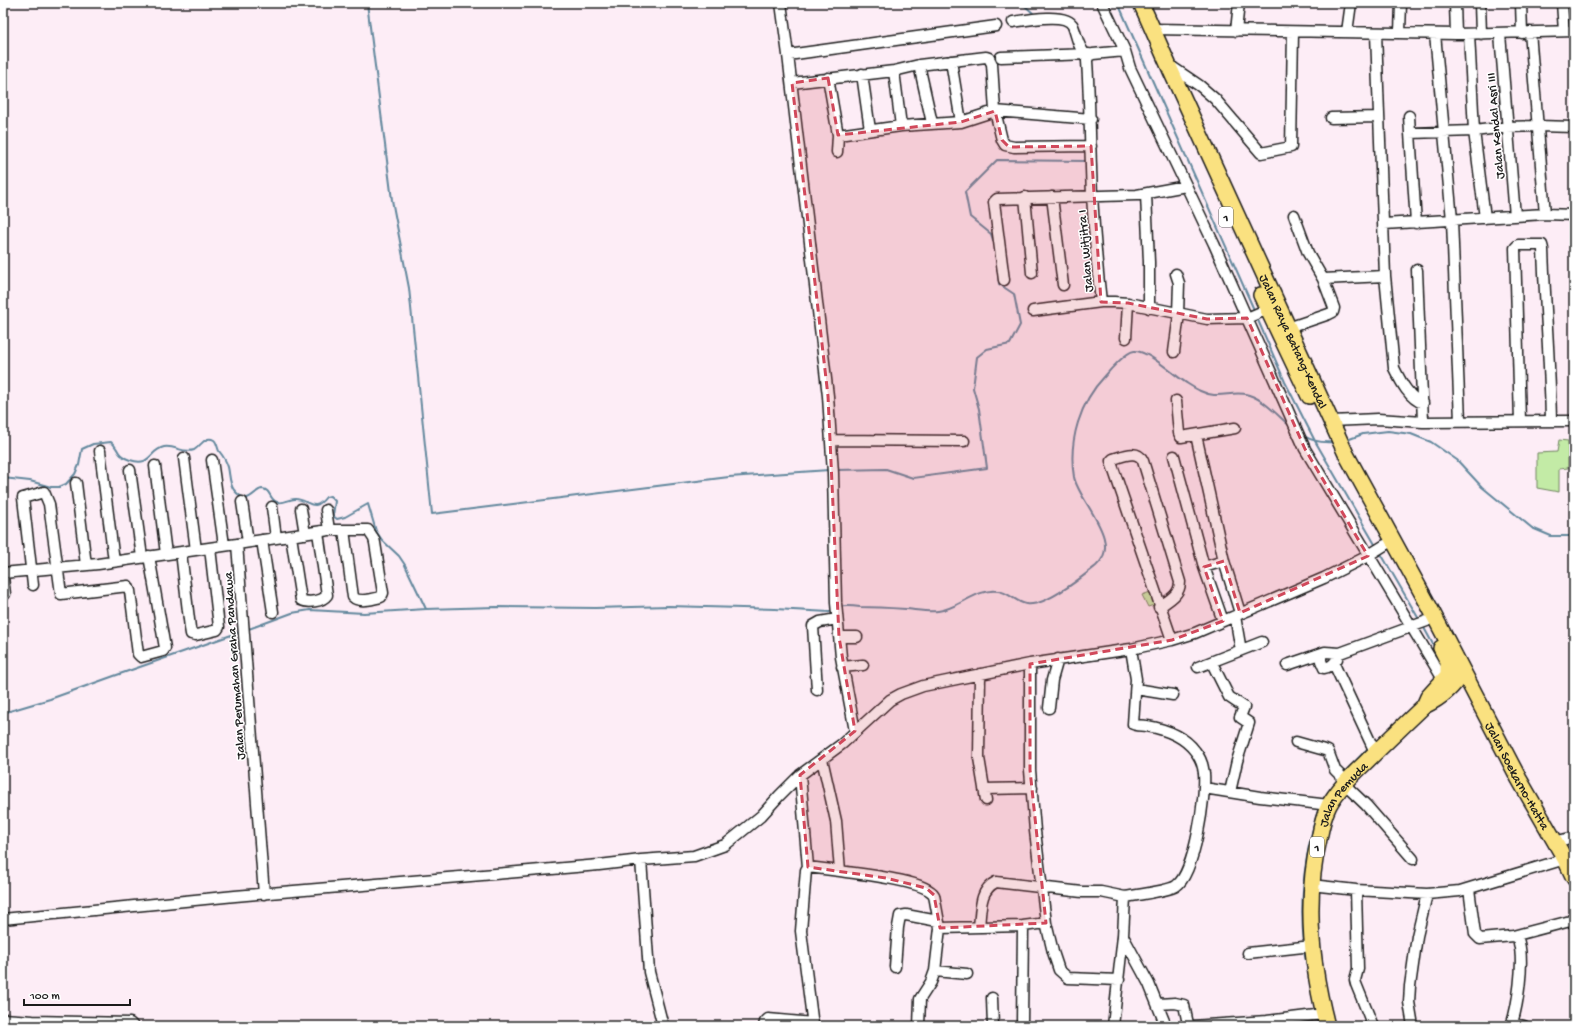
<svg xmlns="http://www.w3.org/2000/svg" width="1577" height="1029" viewBox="0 0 1577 1029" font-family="'Gochi Hand',sans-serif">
<rect width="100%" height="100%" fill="#fdedf6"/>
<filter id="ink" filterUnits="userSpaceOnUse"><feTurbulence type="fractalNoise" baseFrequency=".025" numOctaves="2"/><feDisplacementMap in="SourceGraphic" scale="8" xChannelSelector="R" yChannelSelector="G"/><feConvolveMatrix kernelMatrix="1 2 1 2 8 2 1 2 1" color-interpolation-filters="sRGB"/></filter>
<g filter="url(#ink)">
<path fill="#c3eba6" stroke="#708461" d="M1559,440L1568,441V468L1559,469V492L1537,488V453L1557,452Z
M1153,591L1157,604L1148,607L1142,595Z"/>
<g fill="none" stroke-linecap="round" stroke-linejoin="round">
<path stroke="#63889d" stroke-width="2" d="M367,3L392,200L409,288L432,514L729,477L829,470
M1022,3L1035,15
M1118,3L1255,312
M995,246L991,234L970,217L965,192L997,160L1088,161
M1257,318L1285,382L1315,441L1376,546
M1304,436C1314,442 1323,443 1334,442
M1347,440L1363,434L1388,431L1411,434L1431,442L1457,460L1482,487L1532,528L1551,536H1574
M837,470L886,469L913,478L987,468L979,409L973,388L977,357L987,349L1010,344L1020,325L1014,294L999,284L997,266
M3,478L30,481L51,487H59L66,484L75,474L79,465L82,449L93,444L111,442C119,447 115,455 130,460C152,467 149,450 164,447C175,445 183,454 194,450C200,447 205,435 214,440C217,442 217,447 219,451C223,456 226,460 228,467C230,475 229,483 234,490C249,508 253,490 262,489C271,489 269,500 277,502C282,504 289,499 295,499C309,499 313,514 326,497L330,496L335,501L333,516L337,519L345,517L368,504L376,531L382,540L399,556L405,565L426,609
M1380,552L1420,621
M839,607C846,605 853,606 860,607C876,607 891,608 906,609C917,610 928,612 938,611C959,609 976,588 998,591C1008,592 1016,602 1026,604C1044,608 1082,577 1096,566C1124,542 1079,502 1074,477C1068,441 1080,402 1105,376C1110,370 1126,352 1134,351C1147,349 1176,377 1188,384C1196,389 1204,394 1214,395C1225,396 1237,391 1249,395C1265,400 1278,416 1291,427
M1423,626L1435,648
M246,630L292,613L310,610L364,613L426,609L496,607L595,608L669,606L775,609L829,612L834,610
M3,713L50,699L114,676L240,632
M1343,774L1369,747
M1304,944C1299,897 1305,852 1319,807
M1304,951L1316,1011
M1317,1017L1319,1026"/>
<defs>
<path id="minor" d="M781,3L788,55L828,396L833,473L836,603L841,657L855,731
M1102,3L1125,51L1130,68L1214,244L1305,449L1444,681
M1455,3L1456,34
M1480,3L1481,34
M1521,3L1522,33
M1562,3L1564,31
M1013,22C1025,20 1067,12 1073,26C1077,36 1078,48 1086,55
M1153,29L1456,34L1574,31
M1236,31L1239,3
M1347,32L1351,3
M1400,32L1401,3
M1530,32L1545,214
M1376,33L1385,276L1394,368C1400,380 1409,399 1423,403
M1435,34L1452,220L1460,421
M1469,34L1474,131L1485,218
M1500,34L1515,216
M788,55L996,26
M1001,57L1089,54
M951,61L961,122
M919,65L932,123
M1169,65L1200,86L1215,99L1261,153L1291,147L1293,32
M894,71L901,126
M862,74L870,130
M828,78L838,135L837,152
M792,83L894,71L919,65L986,57L989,58L992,64L995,111L1002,140L1005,145L1014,147L1091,146
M1409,116L1410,133
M1331,118L1379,117
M838,135L901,126L961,122L995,111L1091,119
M1146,194L1149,262V308
M1025,197L1032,273
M1052,197L1063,285
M1416,223L1410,133L1474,131L1507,127L1537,126L1574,127
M1384,224L1545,214L1574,215
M1417,270L1423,422
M1176,274L1179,283L1178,314
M1323,279L1385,276
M1004,280L994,202L997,199L1137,195L1186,186
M1101,302C1097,266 1094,231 1092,195C1090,150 1090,105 1087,61L1088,56L1093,54L1125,51
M1033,311L1101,302H1114L1128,303L1207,319L1247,318L1268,309
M1288,328L1329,314L1333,312L1334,308L1323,279L1308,253L1294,215
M1126,338L1128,303
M1174,352L1179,314
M1176,401L1179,433L1181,437L1235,428
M1331,421L1378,419L1423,422L1574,421
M1520,421L1515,248L1518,245H1542L1543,249C1545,306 1550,363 1551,421
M1196,435L1224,561
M831,440L964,441
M100,451L114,561
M1174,456L1204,567L1224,561L1240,613
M184,458L196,550
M212,460L224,545
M155,466L166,554
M130,470L142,557
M76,483L86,565
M242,502L248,542
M272,507L276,538
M301,509L305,534
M326,510L329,530
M291,536L301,600C308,603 322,602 327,595L318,532
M262,540L273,612
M181,552L190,628L191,634L196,635L217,630L219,627L210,548
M1204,567L1223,621
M3,573L98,564L237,544
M3,577L5,594
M33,585L23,498L44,492L49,504L61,594L128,586L130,591L138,654L141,657L163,651L165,648L149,556
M1159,607C1169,600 1180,595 1180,582L1143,461C1138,449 1123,456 1113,459L1111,461L1112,465L1172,640
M1235,616L1240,645
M839,637H857
M1321,654V661L1324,668C1331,667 1334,664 1337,659
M1212,663L1229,697L1244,707L1240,717L1249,723L1237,761L1230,792
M1030,664V770L1035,831L1046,923L1053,952L1059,970L1068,978L1119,980
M1334,664L1375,752
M1287,665L1325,652L1340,653L1427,621
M842,667L863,665
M1198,667L1262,642
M980,674L979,758L986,800
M1136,689L1173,695
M817,690L813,626L820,622L837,619
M1049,708L1052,680L1058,659
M1296,742L1328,751L1335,770L1347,782
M822,759L836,821L840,871C859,874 925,880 934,895L940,928L935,971L931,982L920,999L919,1026
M800,775L808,867L806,870L801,931L813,1026
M1344,784L1366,805L1413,859
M1204,788L1260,797L1329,805
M984,789L1032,788
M1554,842L1574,837
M641,860L649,972L663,1026
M808,867L840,871
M1311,885L1356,890L1427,894L1460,891L1565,859
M1469,889L1475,934L1480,939L1513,936L1518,939L1519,943C1524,963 1518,1006 1511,1026
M1356,890L1358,969L1355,980L1356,984L1373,1026
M264,894L237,544L329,530H368L374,539L375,543L383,593L381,597C373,599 359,603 353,597L344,530
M3,919L235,896L599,865L641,860L694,856L725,845L761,816L779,796L800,775L842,744L890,700L901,694L923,686L1030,664L1131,649L1172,640L1195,633L1324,578L1364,558L1385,545
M979,927C981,910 979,890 996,882L1082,892H1101L1125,897
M940,928L1023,926
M1123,936L1149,984L1166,1026
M1513,936L1574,920
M1248,953L1312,946
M895,967L898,927L900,916L906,915L938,921
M935,971L967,974
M992,998L993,1026
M1158,1004L1175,1003L1184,1005L1188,1024L1192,1026L1267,1021L1324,1014
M3,1019L33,1021L130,1023L133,1026
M1512,1023L1524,1026
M764,1026L765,1022L768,1019L813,1023
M1022,1026L1023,926L1046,923
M1113,1026L1123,936L1125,897C1136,895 1168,891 1176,886C1195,873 1206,795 1204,773C1203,765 1200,757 1195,751C1184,736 1164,729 1147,726C1142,725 1137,726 1133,724L1136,679L1131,649
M1413,1026L1409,1002L1410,986L1417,936L1427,894"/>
<g id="highway">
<path id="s1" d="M1141,3L1171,71L1346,454L1429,606L1519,779L1565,859L1574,878"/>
<path d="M1261,295L1309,396"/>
<path d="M1424,706L1428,697L1448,675V662L1441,648"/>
<path id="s2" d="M1327,1026C1311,965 1304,902 1319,839C1321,828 1324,815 1329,805C1338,789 1352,775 1365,763C1384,744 1404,725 1424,706C1439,699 1454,687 1462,672"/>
</g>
</defs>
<use href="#minor" stroke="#1c1c1c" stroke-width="13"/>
<use href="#highway" stroke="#1c1c1c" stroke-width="18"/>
<use href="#minor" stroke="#fff" stroke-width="10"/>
<use href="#highway" stroke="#fae180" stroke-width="15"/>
</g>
</g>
<path fill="#d1495b" fill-opacity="0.2" stroke="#d1495b" stroke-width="3" stroke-dasharray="8 5" stroke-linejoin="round" d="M828,78L838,135L961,122L995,111L1002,140L1009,147L1091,146L1101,302L1128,303L1207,319L1247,318L1305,449L1368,556L1240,613L1224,561L1204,567L1223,621L1172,640L1030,664V770L1046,923L940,928L934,895L926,888L886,878L808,867L800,775L855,731L839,637L828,396L792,83Z"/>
<g text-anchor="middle" stroke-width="3" stroke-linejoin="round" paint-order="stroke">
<g fill="#fff" stroke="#606060" stroke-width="1">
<rect x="1219" y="207" width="14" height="20" rx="3"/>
<rect x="1310" y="837" width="14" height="20" rx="3"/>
</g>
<g font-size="12" font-weight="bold" fill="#1c1c1c">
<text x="1226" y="221">1</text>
<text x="1317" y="851">1</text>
</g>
<g font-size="13" fill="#1c1c1c" stroke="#fff">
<text transform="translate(1494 126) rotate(-95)" y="5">Jalan Kendal Asri III</text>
<text transform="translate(1084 251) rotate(-95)" y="5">Jalan Witjitra I</text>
<text dy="5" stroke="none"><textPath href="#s1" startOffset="371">Jalan Raya Batang-Kendal</textPath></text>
<text transform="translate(233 666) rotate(-94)" y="5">Jalan Perumahan Graha Pandawa</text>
<text dy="5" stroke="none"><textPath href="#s1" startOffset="860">Jalan Soekarno-Hatta</textPath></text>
<text dy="5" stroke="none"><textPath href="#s2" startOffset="241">Jalan Pemuda</textPath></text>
</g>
</g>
<rect width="1577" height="1029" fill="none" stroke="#fff" stroke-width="16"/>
<rect x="8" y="8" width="1561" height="1013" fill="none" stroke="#1c1c1c" stroke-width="1.5" filter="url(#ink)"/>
<path d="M24 999v6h106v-6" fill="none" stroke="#1c1c1c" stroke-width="2"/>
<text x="30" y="999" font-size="12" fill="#1c1c1c" stroke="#ffffff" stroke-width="3" paint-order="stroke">100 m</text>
</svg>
